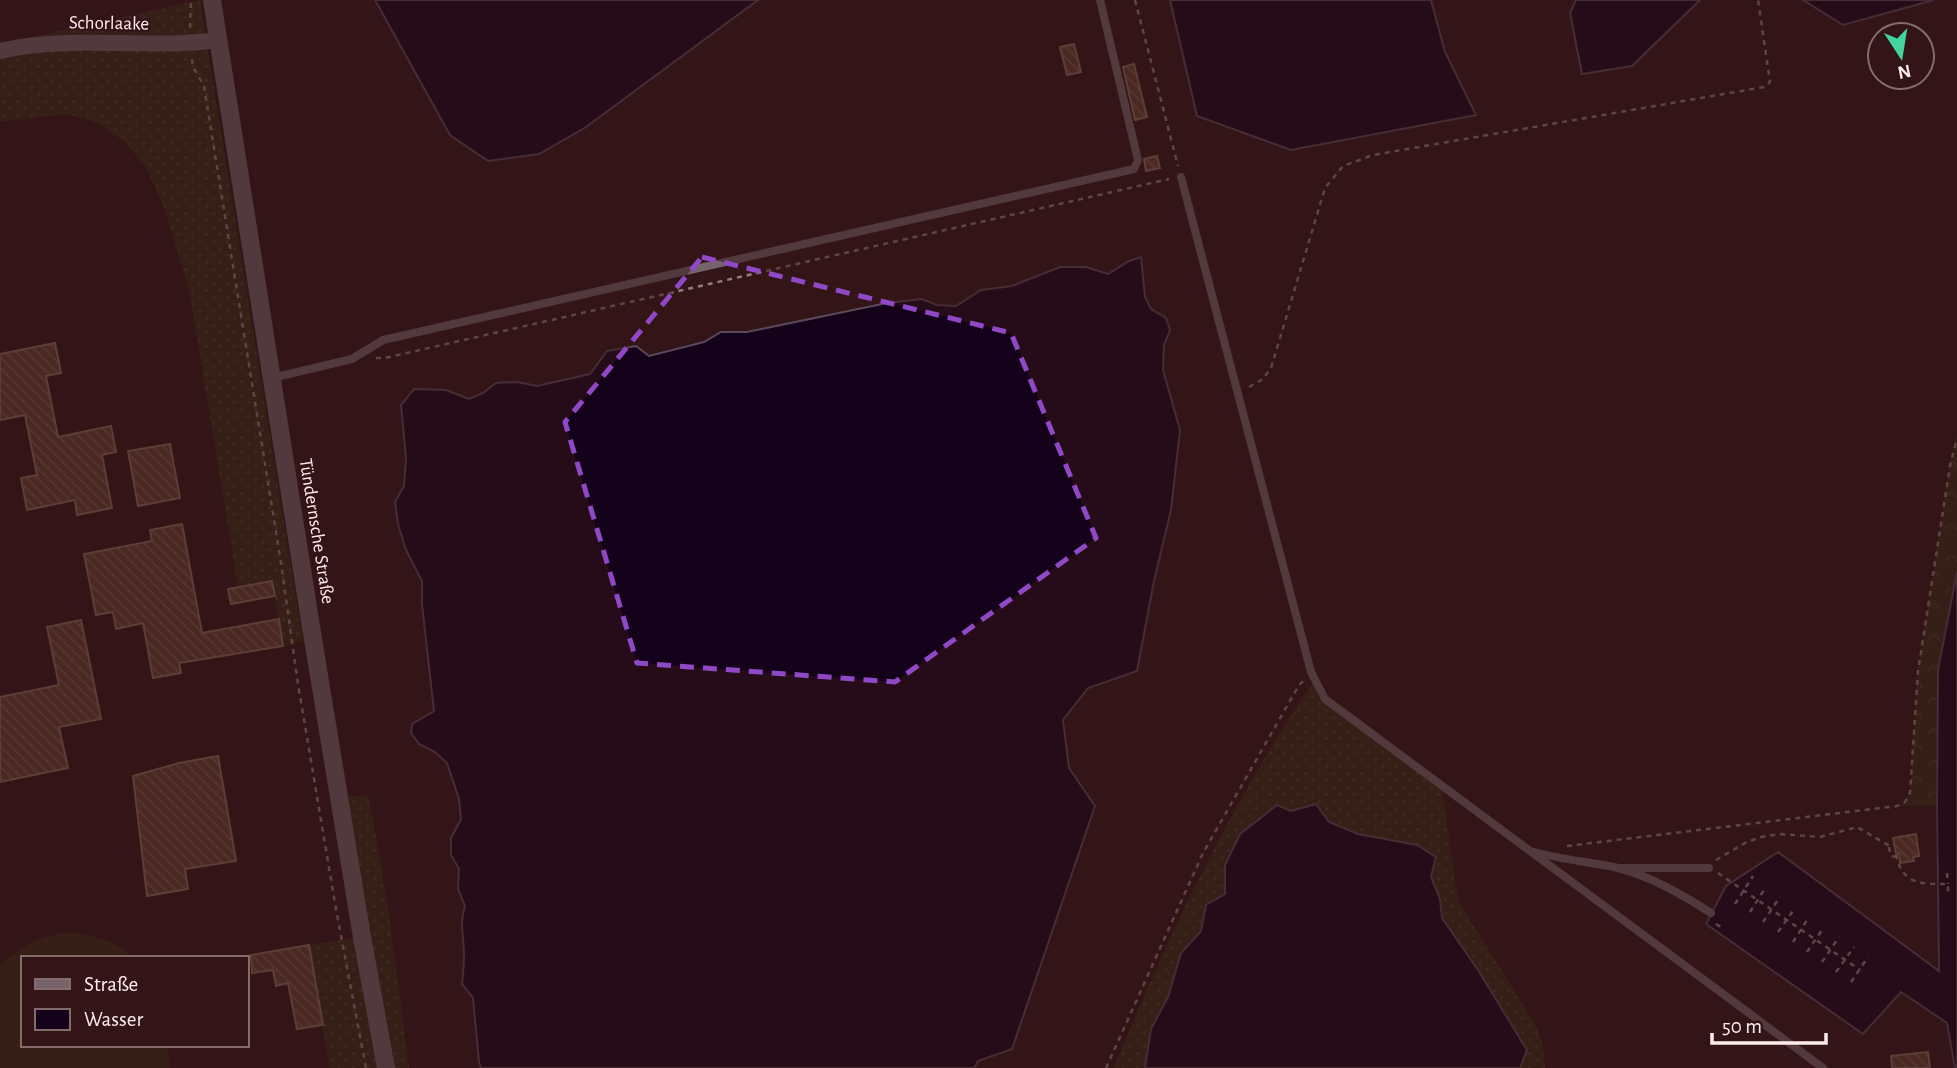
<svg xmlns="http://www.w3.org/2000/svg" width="1957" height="1068" viewBox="0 0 1957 1068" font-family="'Alegreya Sans',sans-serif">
<defs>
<pattern id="grass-dots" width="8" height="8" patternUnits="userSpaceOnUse" patternTransform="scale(1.75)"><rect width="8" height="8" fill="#382a16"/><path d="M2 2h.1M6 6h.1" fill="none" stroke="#4c3f2d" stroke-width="1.8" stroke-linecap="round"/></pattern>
<pattern id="forest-crowns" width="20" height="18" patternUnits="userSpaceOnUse" patternTransform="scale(1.75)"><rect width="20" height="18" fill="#382a16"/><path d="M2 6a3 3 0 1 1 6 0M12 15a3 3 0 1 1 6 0" fill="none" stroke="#4c3f2d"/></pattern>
<pattern id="building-back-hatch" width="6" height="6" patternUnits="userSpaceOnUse" patternTransform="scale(1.75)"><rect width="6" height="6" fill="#674230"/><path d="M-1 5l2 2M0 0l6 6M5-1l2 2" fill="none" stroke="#7e5d4e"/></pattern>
</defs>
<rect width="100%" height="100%" fill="#341517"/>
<path fill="url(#grass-dots)" d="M200,0L303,641L283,646L272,581L238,587L189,289L165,210L147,169L125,142L96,122L65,114L0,122V44Z
M1314,681L1325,699L1442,786L1454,877L1459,902L1534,1022L1542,1042L1545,1068H1520L1527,1050L1478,970L1442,917L1440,899L1416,845L1358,834L1328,822L1316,804L1291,811L1225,865V894L1206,905L1201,931L1181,953L1168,997L1151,1029L1145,1068H1114C1169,933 1232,801 1314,681Z
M368,795C387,885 397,977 409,1068H330L309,945L362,937L339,798Z"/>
<path fill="url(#forest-crowns)" d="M1957,438V572L1938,670L1937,806H1897L1905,802L1910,793L1918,671L1950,466Z"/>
<path fill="#382a16" d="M63,933C90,934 113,939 134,958H23V1045H167L170,1068H0V967C18,947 37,938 63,933Z"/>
<path fill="#14021a" stroke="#5a4859" stroke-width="2" d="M375,0H758L586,127L539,154L488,161L450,135Z
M1170,0H1431L1445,52L1476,115L1291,150L1197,116Z
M1576,0H1700L1632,66L1582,74L1570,13Z
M1803,0H1934L1843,25Z
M1141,257L1145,297L1151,309L1166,318L1170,330L1164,345L1163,370L1180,430L1171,510L1154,581L1137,671L1088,688L1063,720L1069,768L1095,806L1012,1049L978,1061L974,1068H481L479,1062L473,998L462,984C463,974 464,965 464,955C464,937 459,923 465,906L458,889L459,869L451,855V838L461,819L459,799L447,763L435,752L419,744L411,733L412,724L434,711L422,604V581L406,550L398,524L395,502L404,486L406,458L401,405L414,389L446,390L469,399L483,393L496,383L517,382L537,386L590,374L607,351L636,346L649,356L704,342L721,332H747L887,303L922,299L937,305L956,306L981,290L1012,286L1060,267H1086L1108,274L1129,261Z
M1957,572V1068H1955L1947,1023L1901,992L1863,1034L1706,924L1726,886L1778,852L1939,971L1937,806L1938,670Z
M1316,804L1329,822L1358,834L1417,845L1436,857L1431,877L1440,899L1442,918L1478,970L1527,1050L1520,1068H1145L1151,1029L1168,997L1181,953L1201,931L1206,905L1225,894V865L1240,834L1277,805L1291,811Z"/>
<path fill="url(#building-back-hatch)" stroke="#8f6d5d" stroke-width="2" d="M1074,44L1081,72L1067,75L1060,47Z
M1134,64L1147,117L1135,120L1123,67Z
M1157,156L1160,168L1146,171L1144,159Z
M55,343L61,373L46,376L58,437L111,426L116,452L102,455L112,508L77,515L75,500L27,510L21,478L37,475L25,415L0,420V354Z
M170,444L180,498L138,506L128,451Z
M182,524L202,633L279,619L283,646L179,663L181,673L153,678L143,623L116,629L113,612L96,615L84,554L152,541L150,530Z
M272,581L275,596L231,604L228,589Z
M81,620L101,719L59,727L68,768L0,782V697L59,685L47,627Z
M218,756L236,861L185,869L188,889L147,896L133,776L179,763Z
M1916,834L1919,856L1913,857L1914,861L1900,863L1899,853L1896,854L1893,838Z
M309,945L323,1025L297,1029L288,983L276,986L273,970L252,973L251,955Z
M1928,1052L1930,1068H1892L1891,1056Z"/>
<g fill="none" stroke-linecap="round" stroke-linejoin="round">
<path stroke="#957c7d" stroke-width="2.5" stroke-dasharray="5 5" stroke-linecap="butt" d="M1135,0L1178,166
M190,28L191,0
M192,59L193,67L204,86L281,563L298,684L336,909L366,1068
M376,358H385L1169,179
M1249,387L1263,379L1271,368L1325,188L1343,166L1373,155L1764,87L1770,82L1758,0
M1567,846L1897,806L1905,802L1910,793L1918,671L1950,466L1957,438
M1889,847L1891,856L1897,857
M1896,854C1902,885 1921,884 1948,884V894
M1716,860L1745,843L1761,837L1780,834L1820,837L1857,827L1893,848
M1718,873L1860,970
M1947,873L1948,884
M1735,904L1753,876
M1750,912L1766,887
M1763,922L1780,897
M1716,924L1724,929
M1778,932L1795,908
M1793,942L1809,917
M1807,952L1824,927
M1822,962L1839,937
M1836,972L1854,947
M1851,982L1868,957
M1106,1068L1203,853L1299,685L1304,680"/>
<path stroke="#76646d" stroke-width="8" d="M1181,177L1311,672L1325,699L1823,1068
M272,378L352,359L383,340L1134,169L1138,160L1100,0
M1534,852C1561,859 1587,862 1614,867C1649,875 1681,894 1711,913
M1622,868H1709"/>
<path stroke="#76646d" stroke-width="16" d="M0,51C72,34 146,50 218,40"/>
<path stroke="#76646d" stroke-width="18" d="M212,0L312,633L362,937L386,1068"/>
</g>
<path d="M0 0H1957V1068H0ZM702,257L1011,333L1096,538L895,682L637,663L565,422Z" fill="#341517" fill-opacity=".55" fill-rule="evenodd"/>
<path fill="none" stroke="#8f49c6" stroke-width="5" stroke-dasharray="14 9" stroke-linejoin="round" d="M702,257L1011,333L1096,538L895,682L637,663L565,422Z"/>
<g text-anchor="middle" stroke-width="5" stroke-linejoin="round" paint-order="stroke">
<g font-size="19" fill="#feecec" stroke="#341517">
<text transform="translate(109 22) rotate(1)" y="7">Schorlaake</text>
<text transform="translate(318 531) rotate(81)" y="7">Tündernsche Straße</text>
</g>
</g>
<rect x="21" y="956" width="228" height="91" fill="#341517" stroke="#856b6c" stroke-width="2"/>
<rect x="35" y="979" width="35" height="10" fill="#76646d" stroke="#856b6c" stroke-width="2"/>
<text x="84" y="991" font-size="21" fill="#feecec">Straße</text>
<rect x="35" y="1009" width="35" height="21" fill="#14021a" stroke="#856b6c" stroke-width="2"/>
<text x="84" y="1026" font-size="21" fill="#feecec">Wasser</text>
<g transform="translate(1901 56) rotate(168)"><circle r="33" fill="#341517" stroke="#856b6c" stroke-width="2"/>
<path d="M0-5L12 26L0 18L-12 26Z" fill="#43d4a0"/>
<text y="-10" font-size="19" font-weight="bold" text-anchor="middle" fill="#feecec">N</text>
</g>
<path d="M1712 1033v10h114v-10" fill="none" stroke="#feecec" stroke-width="3.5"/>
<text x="1722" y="1033" font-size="21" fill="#feecec" stroke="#341517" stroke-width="5" paint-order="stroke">50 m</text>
</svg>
